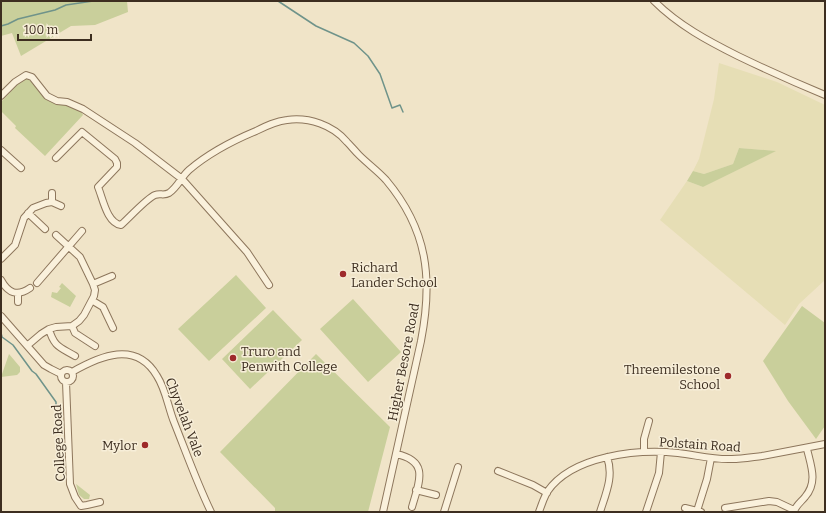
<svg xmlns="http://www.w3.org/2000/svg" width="826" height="513" viewBox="0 0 826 513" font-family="Bitter,serif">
<rect width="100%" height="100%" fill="#f0e4c8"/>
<path fill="#e6deb5" d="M719,63L777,82L825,105V280L799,304L785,325L660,220L687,181L703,187L775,151L739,148L733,164L704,174L693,171L699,159L714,99Z"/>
<path fill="#c9cf9b" d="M1,1H127L128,12L95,25L71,26L21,56L12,33L1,36Z
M26,77L30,79L60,103L81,111L83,115L45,156L15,128L16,126L1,111V102L18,84Z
M739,148L776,151L703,187L687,181L693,171L704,174L733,164Z
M236,275L266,308L209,361L178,329Z
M62,283L76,296L70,307L51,297L52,292L57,293L61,288L59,287Z
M353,299L401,352L368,382L320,329Z
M802,306L825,323V426L816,439L788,401L763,361Z
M273,310L302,340L250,389L222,359Z
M9,354L20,367V372L17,375L1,377Z
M316,354L390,427L368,512H275V508L220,452Z
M76,484L90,495L89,499H84L79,495Z"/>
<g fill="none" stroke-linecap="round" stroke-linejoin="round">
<path stroke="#6f938a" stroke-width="1.5" d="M278,1L316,26L354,43L368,56L380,74L392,108L400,105L403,112
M1,26L8,24L18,19L55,10L66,5L93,1
M1,333L2,337L13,345L32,371L36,374L56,402V405"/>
<defs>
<path id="minor" d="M654,1C678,25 708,41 738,56C767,70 796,83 825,95
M1,96L15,82L26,75L32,77L47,96L57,101L67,102L83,109L135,143L182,179L247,252L269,285
M1,150L21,168
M56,158L82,132L115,159L117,163V167L98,187C103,199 107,223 121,225C129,218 147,198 155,195C160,193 164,196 169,193C178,187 181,177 189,170C209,153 232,141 256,131C266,126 276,121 287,120C309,117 333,125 347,142C351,146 355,151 359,155C368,164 378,171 386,180C428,230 433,279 421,341L383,512
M52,193V202
M28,213L45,229
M1,259L15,245L24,218L33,208L46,203L52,202L61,206
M1,280C8,293 17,297 30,288
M37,283L82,231
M93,284L112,276
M93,301L103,307L113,328
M18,302V294
M1,316L44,365L51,369L61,374
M72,326L75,333L95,346
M49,329C54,347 60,347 75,356
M28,345L41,334L49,329L56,327L72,326L79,321L84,315L94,296L95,290L93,284L80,257L56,235
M61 376a6 6 0 1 1 12 0a6 6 0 1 1-12 0Z
M72,372C100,356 136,340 157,376C166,390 168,407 174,422C186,452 197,483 211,512
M66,382L70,484L75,497L81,506L87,505L100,502
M644,452V439L649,421
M396,454C430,461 419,482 412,507
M498,471L533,485L547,493
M416,490L436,495
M685,508L701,512
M725,508L769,501L777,502L794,510
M697,511L707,479L711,458
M444,512L458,467
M539,512C541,506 544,498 547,492C572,455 638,449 678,453C696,455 714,460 732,459C742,459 753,457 762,456C784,452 804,448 825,444
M600,512C606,493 614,476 607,457
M646,512L659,473L661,452
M794,512C795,506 801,502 805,497C818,482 811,466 807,449"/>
</defs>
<use href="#minor" stroke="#8d765c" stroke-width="8"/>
<use href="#minor" stroke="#faf1dc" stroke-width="6"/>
</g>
<g fill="#9e2a2b" stroke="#f7eed8" stroke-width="1.5">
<circle cx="343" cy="274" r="4"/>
<circle cx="233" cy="358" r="4"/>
<circle cx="728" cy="376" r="4"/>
<circle cx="145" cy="445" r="4"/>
</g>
<g text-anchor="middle" stroke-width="3" stroke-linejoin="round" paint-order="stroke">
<g font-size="13" fill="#3d2e20" stroke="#f7eed8" text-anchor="start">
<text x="351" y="272">Richard<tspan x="351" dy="15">Lander School</tspan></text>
<text x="241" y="356">Truro and<tspan x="241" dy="15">Penwith College</tspan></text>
<text x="720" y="374" text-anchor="end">Threemilestone<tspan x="720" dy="15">School</tspan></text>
<text x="137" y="450" text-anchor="end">Mylor</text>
</g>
<g font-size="13" fill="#3d2e20" stroke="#f7eed8">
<text transform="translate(403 362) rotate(-79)" y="5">Higher Besore Road</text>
<text transform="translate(185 417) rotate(69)" y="5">Chyvelah Vale</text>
<text transform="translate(58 443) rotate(-93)" y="5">College Road</text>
<text transform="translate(700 444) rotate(4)" y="5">Polstain Road</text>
</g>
</g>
<rect width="826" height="513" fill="none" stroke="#3d2e20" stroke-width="4"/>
<path d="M18 34v6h73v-6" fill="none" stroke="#3d2e20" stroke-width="2"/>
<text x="24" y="34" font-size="12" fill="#3d2e20" stroke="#f7eed8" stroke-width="3" paint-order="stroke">100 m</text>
</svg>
